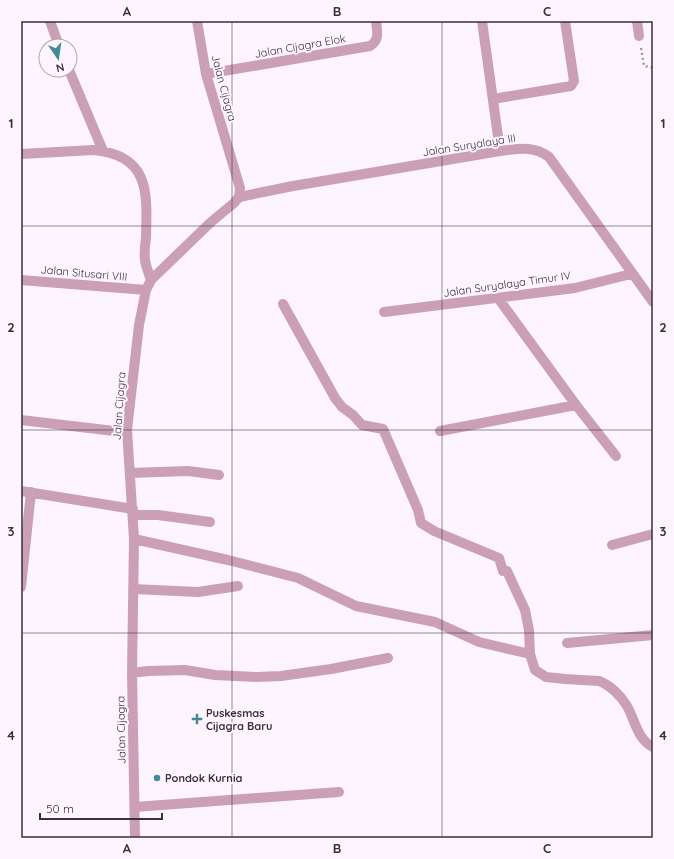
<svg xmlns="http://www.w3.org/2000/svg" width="674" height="859" viewBox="0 0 674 859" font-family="Quicksand,sans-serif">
<rect width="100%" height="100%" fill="#fef4fe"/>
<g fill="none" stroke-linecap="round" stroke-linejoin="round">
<path stroke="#a299a3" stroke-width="2.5" stroke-dasharray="2 3" stroke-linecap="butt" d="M641,48L644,66L651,67L653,69"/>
<path stroke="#cba0b5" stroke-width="10" d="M50,21L59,46
M482,21L500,151
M637,21L639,36
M69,70L103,151
M206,74L370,46C380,40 377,31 376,21
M493,99L571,86L574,81L565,21
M21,154L93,150C151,155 147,194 146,238C145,245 144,253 145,260C146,267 149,274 151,280
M239,197L293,186L500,151C517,149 534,145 549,157L653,302
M21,280L146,290
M498,298L576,405L616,456
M283,304L335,398L342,407L353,415L362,425L383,429L418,510L421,523L434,531L499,558L503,571H507L525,610L529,630L530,654L535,670L546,677L565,679L599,681C610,685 621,696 627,706C635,720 637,739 653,747
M384,312L575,288L631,274
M21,420L114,431L127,430
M440,431L576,405
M130,473L188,471L219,475
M21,491L133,509
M133,515H158L210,522
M134,539L228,560L298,578L356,606L435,622L479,642L530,654
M612,545L653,534
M21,587L31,492
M133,589L198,592L238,586
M567,643L653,635
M132,673L148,671L185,670L215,675L256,677L281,676L331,669L388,658
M135,807L339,792
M135,838L132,673L134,539L127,430L139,325L146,290L151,280L211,222L234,203L239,197L240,188L206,74L197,21"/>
</g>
<path fill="none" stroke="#39303a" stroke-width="1" stroke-opacity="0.55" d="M232,21V838M442,21V838M21,226H653M21,430H653M21,633H653"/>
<g fill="#458a97" stroke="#fef4fe" stroke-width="1.5">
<path d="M195 713h4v4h4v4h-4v4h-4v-4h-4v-4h4z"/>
<circle cx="157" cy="778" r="4"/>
</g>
<g text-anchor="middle" stroke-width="4" stroke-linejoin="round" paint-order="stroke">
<g font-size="11" fill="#39303a" stroke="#fef4fe">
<text transform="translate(300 46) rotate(-10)" y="4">Jalan Cijagra Elok</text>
<text transform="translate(224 88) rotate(75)" y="4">Jalan Cijagra</text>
<text transform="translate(469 145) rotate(-9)" y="4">Jalan Suryalaya III</text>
<text transform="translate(84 273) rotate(5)" y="4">Jalan Situsari VIII</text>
<text transform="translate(507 284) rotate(-8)" y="4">Jalan Suryalaya Timur IV</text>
<text transform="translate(119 406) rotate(-86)" y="4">Jalan Cijagra</text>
<text transform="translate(121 730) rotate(-91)" y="4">Jalan Cijagra</text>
</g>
<g font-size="11" font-weight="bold" fill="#39303a" stroke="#fef4fe" text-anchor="start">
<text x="206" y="717">Puskesmas<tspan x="206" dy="13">Cijagra Baru</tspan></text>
<text x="165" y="782">Pondok Kurnia</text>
</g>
</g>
<rect width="674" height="859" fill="none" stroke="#fef4fe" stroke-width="44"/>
<g transform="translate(58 58) rotate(167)"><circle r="19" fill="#fef4fe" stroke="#afa6b0"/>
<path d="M0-3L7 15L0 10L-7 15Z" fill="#458a97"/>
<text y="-6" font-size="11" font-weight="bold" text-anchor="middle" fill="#39303a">N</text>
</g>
<path d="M40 813v6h122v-6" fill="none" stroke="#39303a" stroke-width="2"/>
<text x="46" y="813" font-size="12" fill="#39303a" stroke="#fef4fe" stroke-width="3" paint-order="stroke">50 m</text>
<rect x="22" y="22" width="630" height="815" fill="none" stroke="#39303a" stroke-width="1.5"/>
<g font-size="13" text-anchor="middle" font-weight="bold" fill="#39303a">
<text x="127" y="16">A</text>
<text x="337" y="16">B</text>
<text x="547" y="16">C</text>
<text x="11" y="128">1</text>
<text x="663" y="128">1</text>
<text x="11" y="332">2</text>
<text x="663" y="332">2</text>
<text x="11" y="536">3</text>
<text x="663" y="536">3</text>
<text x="11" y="740">4</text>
<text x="663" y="740">4</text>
<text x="127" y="853">A</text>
<text x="337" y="853">B</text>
<text x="547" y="853">C</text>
</g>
</svg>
